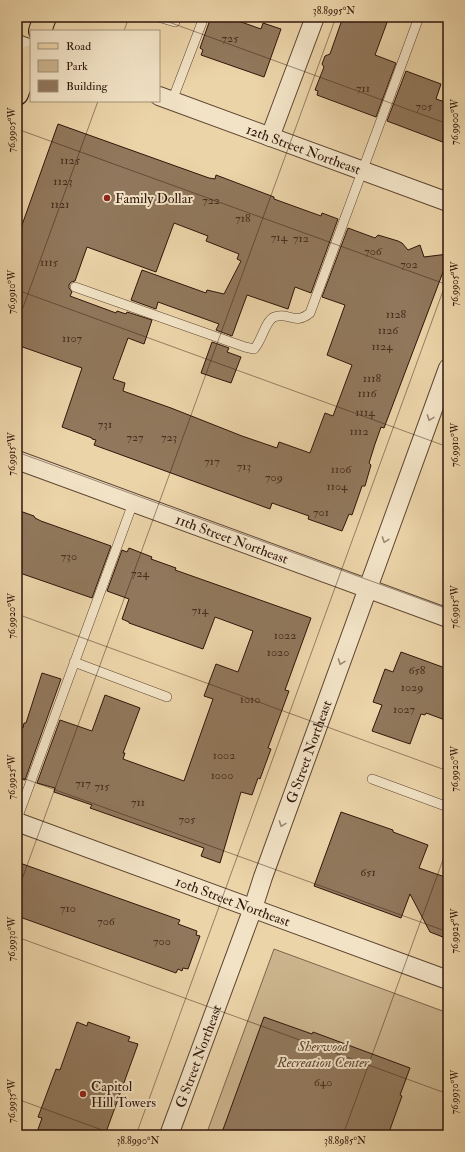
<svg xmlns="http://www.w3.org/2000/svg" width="465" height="1152" viewBox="0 0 465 1152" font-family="'IM FELL Double Pica',serif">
<rect width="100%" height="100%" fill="#ebd4a8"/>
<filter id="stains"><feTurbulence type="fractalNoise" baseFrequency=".005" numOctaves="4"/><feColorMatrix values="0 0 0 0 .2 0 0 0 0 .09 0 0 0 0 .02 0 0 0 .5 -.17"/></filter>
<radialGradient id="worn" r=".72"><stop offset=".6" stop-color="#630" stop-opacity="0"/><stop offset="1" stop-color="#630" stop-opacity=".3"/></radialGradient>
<path fill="#cbb48d" stroke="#7d644c" d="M274,949L448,1013V1135H206Z"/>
<path fill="#91785c" stroke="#2f150a" d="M211,17H227L261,29L263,23L281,29L264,77L201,55L203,50L200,48Z
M343,17H389L375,55L396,63L376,117L317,95L318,91L315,90L324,67L322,64L325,56L330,54Z
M406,71L441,84L436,99L448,103V144L387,121Z
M58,124L209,178L215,179L216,175L274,197V199L321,216L322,213L338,219L311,293L295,287L288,309L247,295L232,336L216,330L219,324L158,302L156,309L131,300L142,270L206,293L207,290L224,294L241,261L237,259L239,254L206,241L208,236L174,223L156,272L87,247L75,281L71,282L69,285V288L72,292L70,296L116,313L117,311L126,314L127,312L152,320L144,344L128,338L113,379L125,383L123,391L171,408L242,436L277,448L279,442L310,453L325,413L333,416L352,365L327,355L345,305L322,297L348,228L375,238L378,235L398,241L402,243L408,250L420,245L424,257L448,254V266L443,272L384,428L381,427L375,444L369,463L371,465L365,486H362L352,515L349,514L342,531L308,519L309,516L292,510L272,503L270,509L94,445L96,440L92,439V438L62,427L82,368L17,345V239Z
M212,342L229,348L227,352L241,357L231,383L201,373Z
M17,510L34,516L35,518L41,521L111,546L92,598L17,572Z
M129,548L152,557L151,559L176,568L175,570L311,618L285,690L289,691L268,748L271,749L260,779L258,778L252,795L241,792L220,863L201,856L204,848L90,808L92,805L54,792L55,788L37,783L60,720L92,731L105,695L140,708L123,753H125L123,759L184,781L213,699L204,696L216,664L238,672L253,631L215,617L203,649L129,623V622L122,619L129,599L107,591L122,550L127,552Z
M401,652L448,669V721L426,713L425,715L421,714L410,744L372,731L382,705L373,702L385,669L393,672Z
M42,673L61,679L25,780L17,778V725L23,728L24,723H26Z
M341,812L393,830V832L428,845L419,868L448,878V939L430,932L410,894L401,918L314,886Z
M17,862L180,920L178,924L197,931L196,935L200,936L188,969L183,968L182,971L178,969L176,973L17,916Z
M264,1017L312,1034L313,1032L410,1068L400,1095L402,1096L388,1135H221Z
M77,1022L87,1026L88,1022L130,1037L128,1041L138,1044L105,1135H36L42,1118L38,1117L56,1069L60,1070Z"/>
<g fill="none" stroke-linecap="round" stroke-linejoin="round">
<defs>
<path id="lane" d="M158,17L175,22
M172,101L204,17
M75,287L245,347L254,349C262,341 265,321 274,317C288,311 294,326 310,313L419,17
M74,662L167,697
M372,779L448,807
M17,819L133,503"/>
<g id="street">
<path d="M17,44L31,49"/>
<path id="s1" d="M159,96L448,202"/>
<path d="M270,137L315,17"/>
<path id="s2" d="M17,460L448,618"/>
<path id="s3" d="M17,822L448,980"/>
<path id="s4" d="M169,1135L253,908L263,877L448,368"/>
</g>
<path id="primary" d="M40,31L45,17
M17,94L31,56"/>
</defs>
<use href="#lane" stroke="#5e4532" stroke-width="10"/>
<use href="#street" stroke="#5e4532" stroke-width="20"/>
<use href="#primary" stroke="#2f150a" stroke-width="24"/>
<use href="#lane" stroke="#f2e3c6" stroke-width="9"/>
<use href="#street" stroke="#f2e3c6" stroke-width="18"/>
<use href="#primary" stroke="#ebd4a8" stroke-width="22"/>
</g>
<defs><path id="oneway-chevron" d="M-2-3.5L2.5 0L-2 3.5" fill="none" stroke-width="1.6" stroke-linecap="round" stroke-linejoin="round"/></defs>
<g stroke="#9a8671">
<use href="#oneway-chevron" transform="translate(430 418) rotate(110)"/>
<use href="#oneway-chevron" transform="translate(385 540) rotate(110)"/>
<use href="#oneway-chevron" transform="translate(341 662) rotate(110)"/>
<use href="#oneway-chevron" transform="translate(282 824) rotate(110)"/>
</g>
<path fill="none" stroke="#2f150a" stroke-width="1" stroke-opacity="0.45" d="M155,17L448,124M124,31L129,17M17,129L448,285M17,290L448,447M17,324L98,101M17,452L448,609M17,614L448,771M17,776L448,932M17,893L336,17M17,937L448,1094M17,1099L116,1135M136,1135L448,277M343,1135L448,846"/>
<g fill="#8f2418" stroke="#f2e3c6" stroke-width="1.5">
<circle cx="107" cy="198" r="4"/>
<circle cx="83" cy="1094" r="4"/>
</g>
<g text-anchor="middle" stroke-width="4" stroke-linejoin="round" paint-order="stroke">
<g font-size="12" fill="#482e1e">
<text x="230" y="42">725</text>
<text x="363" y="92">711</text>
<text x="424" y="110">705</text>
<text x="70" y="164">1125</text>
<text x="63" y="185">1123</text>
<text x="211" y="204">722</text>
<text x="60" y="208">1121</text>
<text x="243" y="222">718</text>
<text x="279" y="241">714</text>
<text x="301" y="242">712</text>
<text x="373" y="255">706</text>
<text x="49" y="266">1115</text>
<text x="409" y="268">702</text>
<text x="396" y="318">1128</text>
<text x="388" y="334">1126</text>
<text x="72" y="342">1107</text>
<text x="382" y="350">1124</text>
<text x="372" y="382">1118</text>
<text x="367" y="397">1116</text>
<text x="365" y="416">1114</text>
<text x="105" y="428">731</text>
<text x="359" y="435">1112</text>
<text x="135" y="441">727</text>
<text x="169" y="441">723</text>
<text x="212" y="465">717</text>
<text x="244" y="470">713</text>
<text x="341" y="473">1106</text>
<text x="274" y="481">709</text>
<text x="337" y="490">1104</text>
<text x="321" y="516">701</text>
<text x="69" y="560">730</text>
<text x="140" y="577">724</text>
<text x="200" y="614">714</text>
<text x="285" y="639">1022</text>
<text x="278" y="656">1020</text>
<text x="417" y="674">658</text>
<text x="412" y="691">1029</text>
<text x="250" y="703">1010</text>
<text x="404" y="713">1027</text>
<text x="224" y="759">1002</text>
<text x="222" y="779">1000</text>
<text x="83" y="787">717</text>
<text x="102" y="790">715</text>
<text x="138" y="806">711</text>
<text x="187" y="823">705</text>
<text x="368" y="876">651</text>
<text x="68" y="912">710</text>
<text x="106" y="925">706</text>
<text x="162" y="945">700</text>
<text x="323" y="1086">640</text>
</g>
<g font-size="14" fill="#2f150a" stroke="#f2e3c6">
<text dy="5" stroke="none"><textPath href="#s1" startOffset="154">12th Street Northeast</textPath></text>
<text dy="5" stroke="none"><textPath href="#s2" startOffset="229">11th Street Northeast</textPath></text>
<text dy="5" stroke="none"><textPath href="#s4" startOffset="408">G Street Northeast</textPath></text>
<text dy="5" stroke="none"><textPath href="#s3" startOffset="230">10th Street Northeast</textPath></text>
<text dy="5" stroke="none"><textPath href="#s4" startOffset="84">G Street Northeast</textPath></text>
</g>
<g font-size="14" fill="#2f150a" stroke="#f2e3c6" text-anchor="start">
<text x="115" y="203">Family Dollar</text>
<text x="91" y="1091">Capitol<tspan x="91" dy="16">Hill Towers</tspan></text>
</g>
<g font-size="14" font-style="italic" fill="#5e4531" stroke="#f2e3c6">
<text x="323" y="1051">Sherwood<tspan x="323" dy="16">Recreation Center</tspan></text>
</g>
</g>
<rect width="465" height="1152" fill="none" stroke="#ebd4a8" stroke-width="44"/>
<rect x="30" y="30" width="130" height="72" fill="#f2e3c6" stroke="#a4917b"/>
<rect x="38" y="43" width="20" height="6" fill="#ebd4a8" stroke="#a4917b"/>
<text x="66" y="50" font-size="12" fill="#2f150a">Road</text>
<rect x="38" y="60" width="20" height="12" fill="#cbb48d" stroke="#a4917b"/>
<text x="66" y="70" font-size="12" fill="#2f150a">Park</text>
<rect x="38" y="80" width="20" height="12" fill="#91785c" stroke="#a4917b"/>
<text x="66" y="90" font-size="12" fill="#2f150a">Building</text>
<rect x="22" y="22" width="421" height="1108" fill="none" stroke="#2f150a" stroke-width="1.5"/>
<g font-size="10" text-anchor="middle" fill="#2f150a">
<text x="334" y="14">38.8995°N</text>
<text transform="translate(454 122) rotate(-90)" y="4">76.9900°W</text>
<text transform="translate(11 130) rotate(-90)" y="4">76.9905°W</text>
<text transform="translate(454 284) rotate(-90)" y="4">76.9905°W</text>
<text transform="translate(11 292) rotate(-90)" y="4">76.9910°W</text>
<text transform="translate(454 445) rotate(-90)" y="4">76.9910°W</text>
<text transform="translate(11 454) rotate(-90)" y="4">76.9915°W</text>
<text transform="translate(454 607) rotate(-90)" y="4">76.9915°W</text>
<text transform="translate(11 616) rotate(-90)" y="4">76.9920°W</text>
<text transform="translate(454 769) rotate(-90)" y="4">76.9920°W</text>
<text transform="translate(11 777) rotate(-90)" y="4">76.9925°W</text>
<text transform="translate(454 931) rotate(-90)" y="4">76.9925°W</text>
<text transform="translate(11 939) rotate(-90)" y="4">76.9930°W</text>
<text transform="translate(454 1092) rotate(-90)" y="4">76.9930°W</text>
<text transform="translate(11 1101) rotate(-90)" y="4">76.9935°W</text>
<text x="138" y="1144">38.8990°N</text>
<text x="345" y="1144">38.8985°N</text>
</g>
<rect width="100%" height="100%" filter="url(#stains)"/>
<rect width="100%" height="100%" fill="url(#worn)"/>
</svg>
